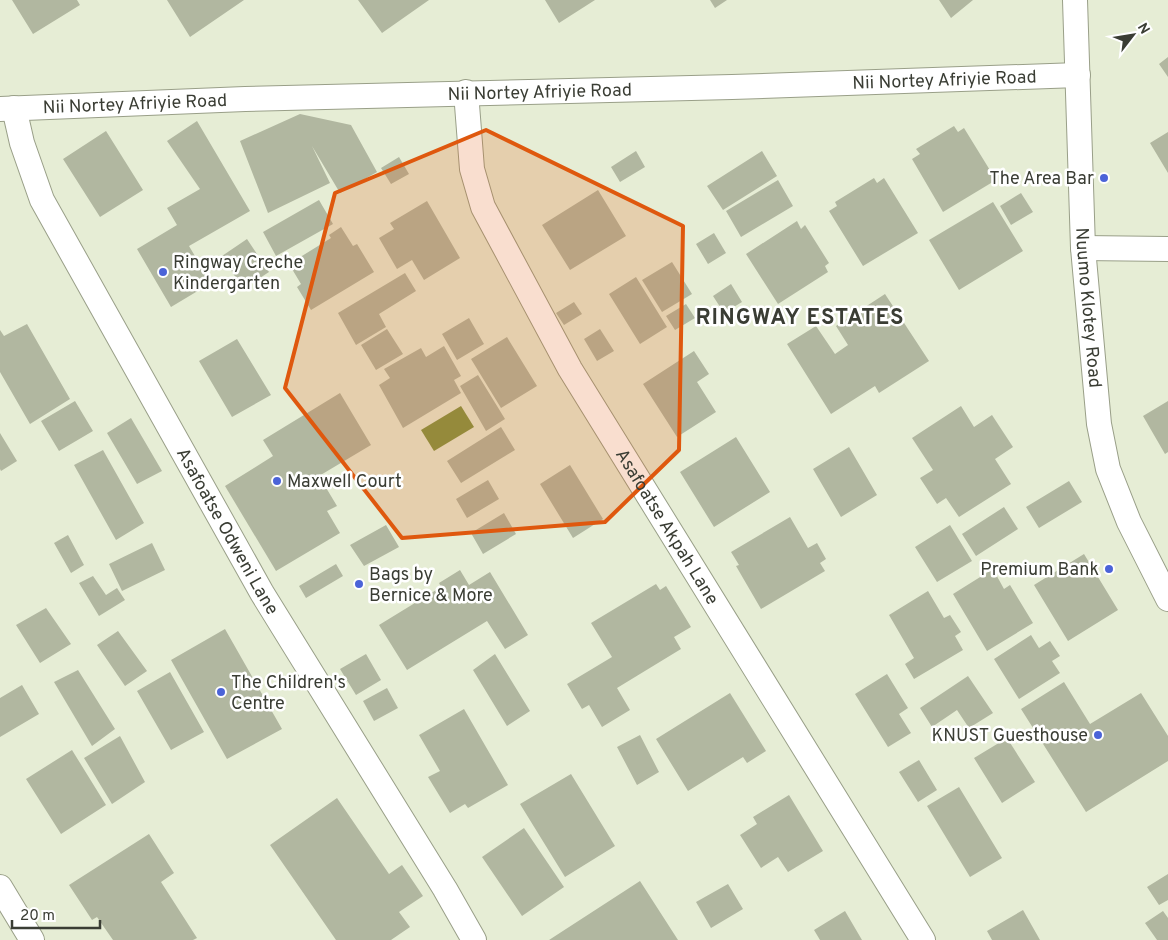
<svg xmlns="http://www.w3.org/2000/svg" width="1168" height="940" viewBox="0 0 1168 940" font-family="Overpass,sans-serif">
<rect width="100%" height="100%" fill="#e6edd5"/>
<path fill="#839646" d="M461,406L474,427L434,451L421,430Z"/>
<path fill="#b1b7a0" d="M12,0H77L80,5L33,34Z
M167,0H244L190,37Z
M358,0H429L382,33Z
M545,0H595L559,23Z
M710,0H727L715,8Z
M939,0H973L951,18Z
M1168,57V77L1159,64Z
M300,114L351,125L377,172L340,193L312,146L330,183L268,213L240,141Z
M197,121L250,211L189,246L211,283L171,307L137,249L177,225L167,208L200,189L167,141Z
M954,126L958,132L964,128L996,180L943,212L912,159L920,154L916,149Z
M106,131L143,190L100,217L63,159Z
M1168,132V173L1150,143Z
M636,151L645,167L620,182L611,167Z
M762,151L777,176L723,210L707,186Z
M399,157L409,174L391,184L381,168Z
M874,178L877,183L884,178L918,233L863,266L829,211L837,206L835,202Z
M778,180L793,206L741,237L726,211Z
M598,190L626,236L570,270L542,225Z
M1021,193L1033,212L1011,225L1000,206Z
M319,200L333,224L276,256L263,232Z
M427,201L460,258L424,280L412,260L397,269L379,238L394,229L390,223Z
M993,202L1023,251L959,290L929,240Z
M797,221L801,229L805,225L829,263L825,266L828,272L778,304L746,254Z
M341,227L353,246L357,244L374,272L311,310L297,287L301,284L289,264L331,238L329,235Z
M714,233L726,253L708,264L696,244Z
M247,239L269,272L243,289L222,256Z
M672,262L692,294L662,312L642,280Z
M405,273L416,291L379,314L386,327L356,345L338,313Z
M636,277L667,327L640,344L609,294Z
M731,284L742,302L724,313L713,296Z
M885,294L929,361L879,393L875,386L831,414L787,344L816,326L835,354L848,345L836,326Z
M574,302L582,314L564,325L556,313Z
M686,304L695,318L675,330L666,316Z
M469,318L484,344L457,360L442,334Z
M27,324L70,399L30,424L0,372V330L4,336Z
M387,329L403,354L376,370L361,345Z
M600,329L614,351L597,361L584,339Z
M507,337L537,386L501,408L471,359Z
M237,339L271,395L232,417L199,361Z
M444,346L461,376L454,380L461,393L403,428L379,385L390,378L384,369L421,348L426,357Z
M694,351L709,374L697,382L716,412L677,437L643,384Z
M478,375L505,419L486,431L460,386Z
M340,393L371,445L319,476L337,506L327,511L340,533L276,571L225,486L273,456L263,440Z
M75,401L93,431L59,451L41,421Z
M1168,401V452L1165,454L1143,416Z
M961,406L974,427L992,415L1013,447L995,459L1011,484L959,517L946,498L937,504L920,478L933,470L912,438Z
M131,418L162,471L137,484L107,433Z
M501,427L515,450L461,483L447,461Z
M0,433L17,461L1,471L0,469Z
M736,437L770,492L714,527L680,472Z
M849,447L877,495L841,517L813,469Z
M103,450L144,523L116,540L74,465Z
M570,465L603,519L573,538L540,484Z
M488,480L499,499L467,518L456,499Z
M1069,481L1082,502L1039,528L1026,507Z
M1004,507L1018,529L976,556L962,534Z
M504,513L516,534L483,554L471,533Z
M790,517L808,548L817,543L826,559L820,563L825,571L761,609L736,566L739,565L731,552Z
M386,525L399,547L364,566L350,545Z
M950,525L972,561L937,582L915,547Z
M68,535L84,565L71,573L54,543Z
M152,543L165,570L122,591L109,564Z
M1084,554L1118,610L1068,641L1034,585Z
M336,564L343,576L306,598L299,586Z
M993,569L1004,589L1010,585L1033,623L987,651L953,594Z
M460,570L469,585L490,572L528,635L505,649L487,621L407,670L379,625L441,587L439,583Z
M93,576L106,595L117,588L125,600L99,616L79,583Z
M656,584L660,590L666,586L691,627L674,637L681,649L617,688L630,710L602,727L589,705L582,709L567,684L612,657L591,623Z
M928,591L944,618L950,615L961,632L955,636L963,650L914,679L905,664L914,658L889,615Z
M46,608L71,644L40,663L16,625Z
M225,629L282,729L227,759L171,660Z
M118,631L147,671L125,686L97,645Z
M1031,635L1039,648L1050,641L1060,656L1052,661L1060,673L1019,699L994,659Z
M366,654L381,680L356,695L340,669Z
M495,654L530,711L507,726L473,670Z
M78,670L115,729L92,746L54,682Z
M170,672L204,732L171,750L137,691Z
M887,674L908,708L899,714L911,733L888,747L855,694Z
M968,676L993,713L969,728L957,710L932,727L920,708Z
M1064,682L1090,724L1141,693L1168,736V761L1086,812L1021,709Z
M22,685L39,714L0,737V698Z
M387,688L398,708L374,721L363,701Z
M730,693L766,751L747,763L743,757L688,791L656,739Z
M464,709L508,785L468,808L465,804L450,813L428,777L440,771L419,735Z
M640,735L659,772L637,785L617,747Z
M120,736L145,782L112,804L84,758Z
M1007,738L1035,782L1002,803L974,758Z
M72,750L106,805L61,834L26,779Z
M919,760L937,790L918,802L899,772Z
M571,774L615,846L565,877L520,804Z
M959,787L1002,858L970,877L927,806Z
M789,795L823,851L788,872L778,857L761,868L740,835L757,824L753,817Z
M337,798L389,874L402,865L423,896L399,912L410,927L391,940H336L270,845Z
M524,828L564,887L522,916L482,857Z
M149,834L174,873L161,882L197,938L193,940H113L97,917L92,920L69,885Z
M1168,874V900L1159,905L1147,887Z
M640,881L678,940H549Z
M728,884L743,909L711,928L696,902Z
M1023,910L1040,940H992L987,931Z
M845,911L862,940H820L814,930Z
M1163,911L1168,918V940H1157L1145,923Z"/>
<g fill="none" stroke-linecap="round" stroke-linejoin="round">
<defs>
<g id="street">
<path id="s1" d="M1075,0L1083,248L1099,424L1108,469L1129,522L1168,599"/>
<path id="s2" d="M466,92L472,169L483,207L570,369L923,940"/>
<path id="s3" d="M14,108L22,143L42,200L262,593L445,889L474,940"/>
<path id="s4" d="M0,109L245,99L732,87L1078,75"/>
<path d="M1083,248L1168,249"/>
<path d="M0,887L32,940"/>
</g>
</defs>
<use href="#street" stroke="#999f88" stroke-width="26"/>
<use href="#street" stroke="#fff" stroke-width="24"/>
</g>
<path fill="#df580e" fill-opacity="0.2" stroke="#df580e" stroke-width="4" stroke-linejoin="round" d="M486,130L683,226L679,450L605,522L402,538L285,388L335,193Z"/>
<g fill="#4b63d8" stroke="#fff" stroke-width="2">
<circle cx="1104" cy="178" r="5"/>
<circle cx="163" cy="272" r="5"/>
<circle cx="277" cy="481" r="5"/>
<circle cx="1109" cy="569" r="5"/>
<circle cx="359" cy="584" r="5"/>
<circle cx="221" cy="692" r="5"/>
<circle cx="1098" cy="735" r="5"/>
</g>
<g text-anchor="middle" stroke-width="5" stroke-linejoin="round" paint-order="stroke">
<g font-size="18" fill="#3a3d34" stroke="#fff">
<text dy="6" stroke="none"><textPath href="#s4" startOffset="945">Nii Nortey Afriyie Road</textPath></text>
<text dy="6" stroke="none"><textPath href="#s4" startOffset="540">Nii Nortey Afriyie Road</textPath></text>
<text dy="6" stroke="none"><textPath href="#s4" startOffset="135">Nii Nortey Afriyie Road</textPath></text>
<text dy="6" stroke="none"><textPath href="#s1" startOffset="308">Nuumo Klotey Road</textPath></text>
<text dy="6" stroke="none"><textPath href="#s2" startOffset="486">Asafoatse Akpah Lane</textPath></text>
<text dy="6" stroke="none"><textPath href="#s3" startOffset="476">Asafoatse Odweni Lane</textPath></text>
</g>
<g font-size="18" fill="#3a3d34" stroke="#fff" text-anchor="start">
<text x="1094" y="184" text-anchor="end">The Area Bar</text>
<text x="173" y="268">Ringway Creche<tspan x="173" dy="21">Kindergarten</tspan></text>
<text x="287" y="487">Maxwell Court</text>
<text x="1099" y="575" text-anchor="end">Premium Bank</text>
<text x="369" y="580">Bags by<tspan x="369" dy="21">Bernice &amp; More</tspan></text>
<text x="231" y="688">The Children's<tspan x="231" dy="21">Centre</tspan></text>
<text x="1088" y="741" text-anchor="end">KNUST Guesthouse</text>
</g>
<g font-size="22" font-weight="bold" letter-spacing="1" fill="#3a3d34" stroke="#fff">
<text x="800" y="324">RINGWAY ESTATES</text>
</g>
</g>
<g transform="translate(1133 35) rotate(59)" stroke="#ffffff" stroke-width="4" paint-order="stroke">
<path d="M0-4L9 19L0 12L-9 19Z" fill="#3a3d34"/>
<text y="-8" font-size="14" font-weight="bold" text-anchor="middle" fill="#3a3d34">N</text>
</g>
<path d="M12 920v8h88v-8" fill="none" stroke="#3a3d34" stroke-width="2.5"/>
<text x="20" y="920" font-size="15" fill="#3a3d34" stroke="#ffffff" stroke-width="4" paint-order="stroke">20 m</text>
</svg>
